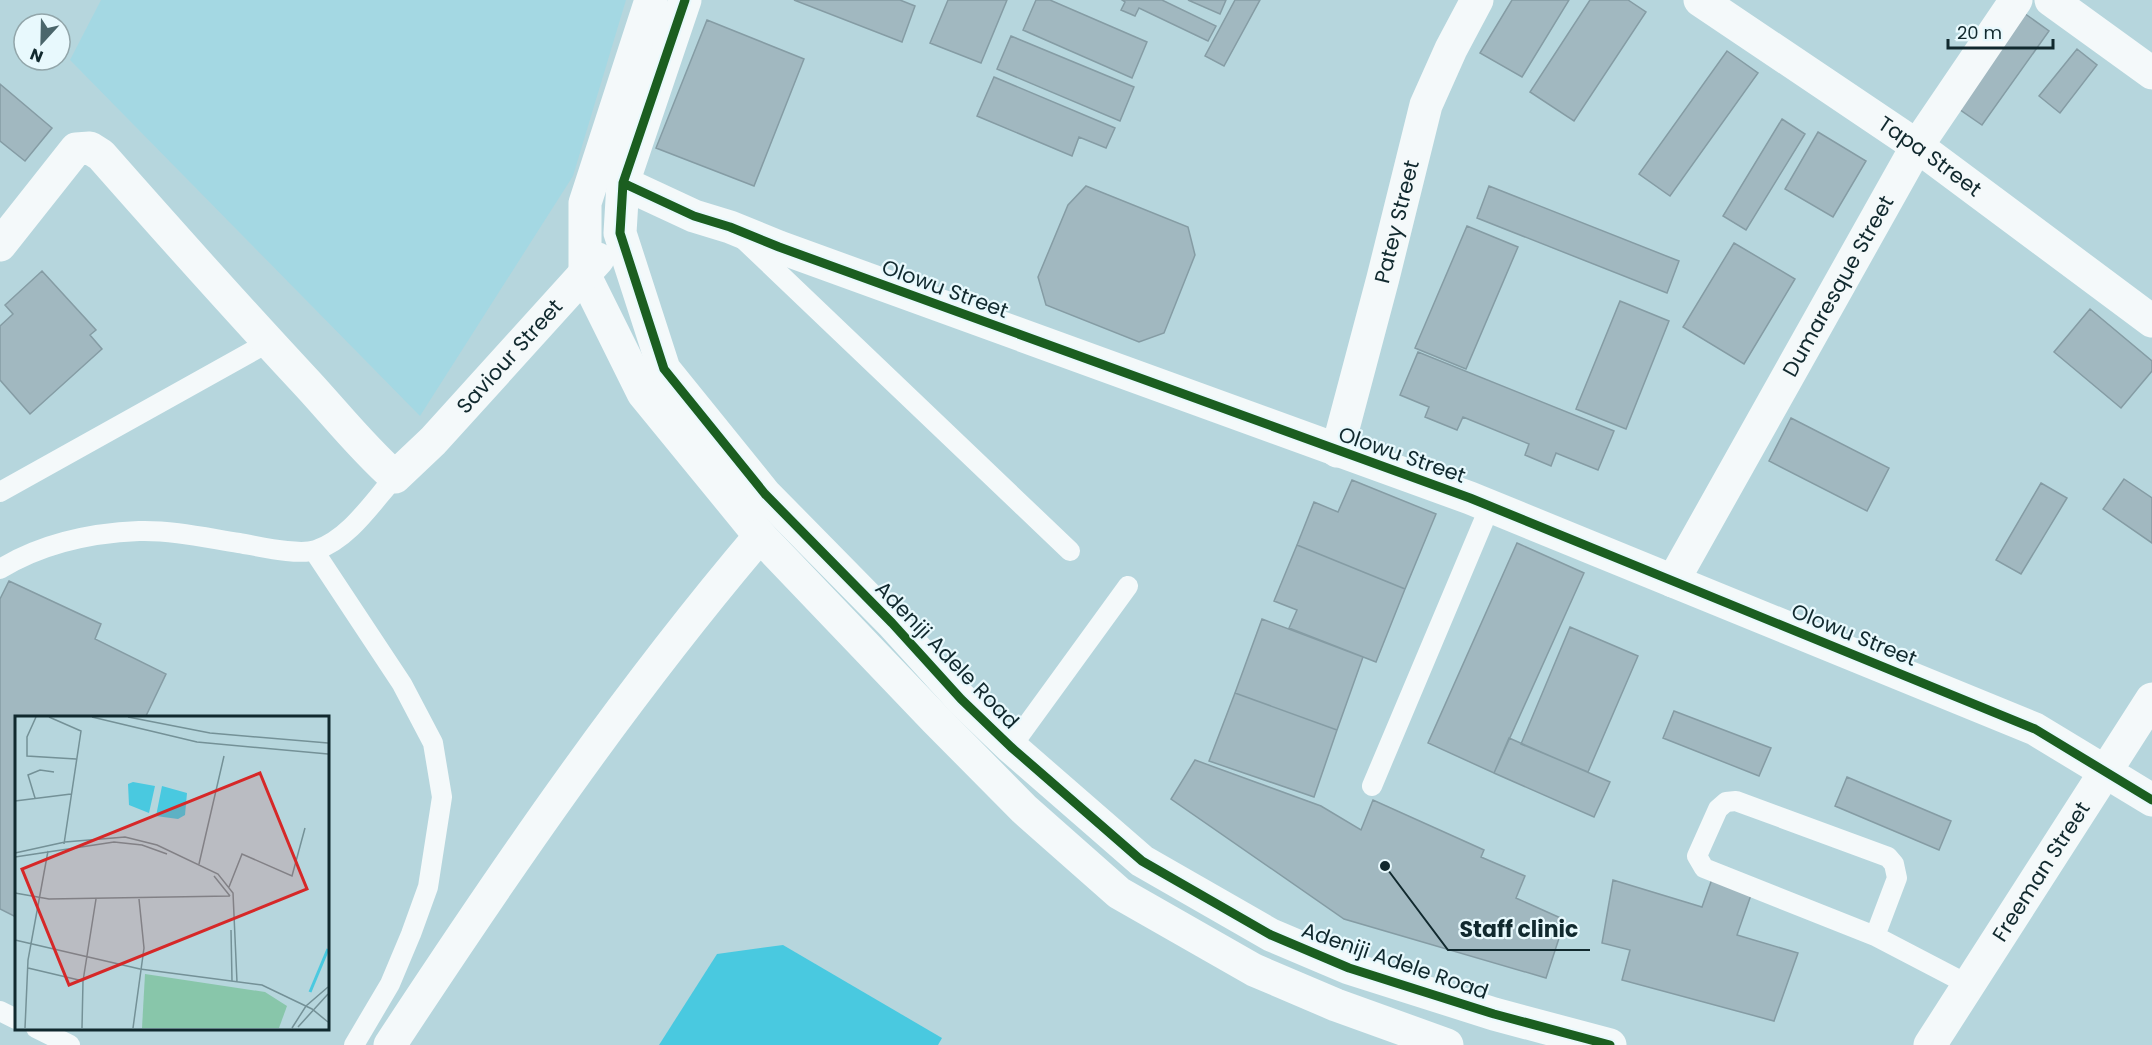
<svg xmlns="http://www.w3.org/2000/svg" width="2152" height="1045" viewBox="0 0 2152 1045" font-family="Poppins,sans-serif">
<rect width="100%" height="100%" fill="#b6d6dd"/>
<path fill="#a4d8e3" d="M101,0H626L573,176L420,416L70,60Z"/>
<path fill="#49c9e0" d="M783,945L942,1038L938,1045H659L717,954Z"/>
<path fill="#a1b8c0" stroke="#859ca4" stroke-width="1.5" d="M794,0H900L915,6L902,42Z
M948,0H1007L981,63L930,43Z
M1036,0H1050L1147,42L1132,78L1023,30Z
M1122,0H1162L1216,26L1208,41L1139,8L1135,16L1121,10L1125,2Z
M1188,0H1226L1220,14Z
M1235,0H1260L1224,66L1205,56Z
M1512,0H1569L1522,77L1480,53Z
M1590,0H1628L1646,12L1574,121L1530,92Z
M2024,13L2049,31L1982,125L1956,107Z
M707,20L804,59L754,186L656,148Z
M1011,36L1134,87L1120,121L997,69Z
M2077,49L2097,65L2060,113L2039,96Z
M1727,51L1758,73L1670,196L1639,174Z
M994,77L1115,128L1106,148L1079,137L1072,156L977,116Z
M0,84L52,128L25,161L0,141Z
M1782,119L1805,134L1746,230L1723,216Z
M1818,132L1866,161L1833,217L1785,189Z
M1086,186L1188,227L1195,255L1164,333L1139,342L1046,305L1038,277L1068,205Z
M1489,186L1679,261L1667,293L1477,218Z
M1467,226L1518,247L1466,369L1415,348Z
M1734,243L1795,279L1744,364L1683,327Z
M42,271L96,330L90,335L102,349L30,414L0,380V326L13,314L5,305Z
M1620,301L1669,321L1626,429L1576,409Z
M2090,309L2152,361V371L2121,408L2054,352Z
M1418,352L1614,431L1598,470L1556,453L1551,466L1525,455L1529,444L1463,417L1457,430L1425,417L1429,407L1400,395Z
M1791,418L1889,468L1867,511L1769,461Z
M2124,479L2152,498V543L2103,509Z
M1352,480L1436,514L1405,589L1297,545L1314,502L1338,512Z
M2041,483L2067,498L2021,574L1996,560Z
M1517,543L1584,573L1494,773L1428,743Z
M1297,545L1405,589L1376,662L1289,628L1297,610L1274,601Z
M9,581L101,624L95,639L166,674L145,718H16V917L0,909V599Z
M1262,619L1363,657L1337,730L1235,693Z
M1570,627L1638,656L1588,772L1521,744Z
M1235,693L1337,730L1314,797L1209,761Z
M1674,711L1771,748L1759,776L1663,738Z
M1509,738L1610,782L1594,817L1494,773Z
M1195,760L1321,806L1361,830L1373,800L1484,850L1481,857L1525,876L1516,898L1565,920L1546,978L1344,919L1171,799Z
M1847,777L1951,821L1939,850L1835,806Z
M1712,879L1751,895L1737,935L1798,953L1774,1021L1622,980L1630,950L1602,943L1613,880L1702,907Z"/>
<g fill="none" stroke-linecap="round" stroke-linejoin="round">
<path stroke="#f4f9fa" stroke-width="20" d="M743,239L1070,551
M0,492L269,342
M314,551L402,684L433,743L442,797L428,887L411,934L390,984L354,1045
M0,569C41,544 91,533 139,531C172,530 207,538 239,543C258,546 298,556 316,550C349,539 372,503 395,477
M1011,747L1128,586
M1372,786L1490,506
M1875,936L1897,878L1894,864L1888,857L1736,801L1726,802L1718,809L1697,856L1704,868L1875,936L1969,985
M0,1011L16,1019
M36,1028L70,1045"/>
<g stroke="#f4f9fa" stroke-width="33">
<path d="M651,0L585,203V276L643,393L760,536L936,720L1024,809L1119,893L1254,970L1336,1005L1447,1045"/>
<path d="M685,0L623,183L620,233L664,369L765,494L892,623L961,699L1011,747L1142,861L1271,935L1349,968L1494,1014L1610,1045"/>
<path id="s1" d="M1700,0L1917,146L2152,321"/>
<path d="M2051,0L2152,73"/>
<path d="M623,183L694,216L730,227L779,247L1470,498L2035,729L2152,800"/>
<path id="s2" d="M0,245L76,149L90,148L101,155C168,231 235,306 304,380C334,412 361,447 395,477L433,441L598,259"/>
<path id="s3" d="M1337,451L1383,278L1426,105L1451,49L1477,0"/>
<path id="s4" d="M1673,581L1917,146L2016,0"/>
<path d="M390,1045C505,870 624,696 760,536"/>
<path id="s5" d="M1930,1045L2152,699"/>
</g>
<defs>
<path id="cycleway" d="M685,0L623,183L620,233L664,369L765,494L892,623L961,699L1011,747L1142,861L1271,935L1349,968L1494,1014L1610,1045
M623,183L694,216L730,227L779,247L1470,498L2035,729L2152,800"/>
</defs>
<use href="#cycleway" stroke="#e8f9fd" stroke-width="13"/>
<use href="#cycleway" stroke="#1b5e20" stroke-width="9"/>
</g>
<g text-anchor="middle" stroke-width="4.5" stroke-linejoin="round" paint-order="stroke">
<g font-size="21" fill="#11292e" stroke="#e8f9fd">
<text dy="7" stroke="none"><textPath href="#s1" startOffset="278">Tapa Street</textPath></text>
<text dy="7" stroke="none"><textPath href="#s3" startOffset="237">Patey Street</textPath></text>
<text dy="7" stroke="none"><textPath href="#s4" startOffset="338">Dumaresque Street</textPath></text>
<text transform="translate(945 289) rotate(20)" y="7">Olowu Street</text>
<text dy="7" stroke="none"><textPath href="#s2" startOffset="752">Saviour Street</textPath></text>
<text transform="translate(1402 455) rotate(19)" y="7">Olowu Street</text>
<text transform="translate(1854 635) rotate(22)" y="7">Olowu Street</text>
<text transform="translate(947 655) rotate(46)" y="7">Adeniji Adele Road</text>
<text dy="7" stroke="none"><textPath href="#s5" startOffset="206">Freeman Street</textPath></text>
<text transform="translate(1395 961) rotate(19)" y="7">Adeniji Adele Road</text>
</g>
</g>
<g transform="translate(15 716)">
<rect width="314" height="314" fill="#b6d6dd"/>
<path d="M130,258L250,276L272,290L264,312H127Z" fill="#88c6aa"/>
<path d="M118,66L140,70L134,97L114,89L113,68ZM147,70L172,77L170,99L163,103L141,100Z" fill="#49c9e0"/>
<path fill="none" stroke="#49c9e0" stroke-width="3" d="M295,276L313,233"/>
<path fill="none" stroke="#749197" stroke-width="1.5" d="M21,1L12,21V40L61,43M34,1L66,15L49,128M77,1L182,26L313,38M113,1L195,17L313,27M20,82L13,59L25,54L39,56M0,85L56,78M0,137L50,126L110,121L142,129L203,158L218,177L222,266M0,141L99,126L127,129L152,138M184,148L209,40M199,160L215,180M214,171L227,138L277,160L290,112M0,177L34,183L215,180M216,214L217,265M0,224L125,253L247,269L297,293L313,306M13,252L68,265M283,311L313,278M10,312L13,244L33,135M67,312L68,265L81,183M118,312L129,232L124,183M277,312L291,290L313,271"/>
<path fill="#d62828" fill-opacity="0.15" stroke="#d62828" stroke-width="3" d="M245,57L292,173L54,269L7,153Z"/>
<rect width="314" height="314" fill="none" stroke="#11292e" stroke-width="3"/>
</g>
<path fill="none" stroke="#11292e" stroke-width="2" d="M1385 866L1448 950H1590"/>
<circle fill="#11292e" stroke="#e8f9fd" stroke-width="2" cx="1385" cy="866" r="6"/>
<g font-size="22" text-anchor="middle" font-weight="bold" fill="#11292e" stroke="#e8f9fd" stroke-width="4.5" stroke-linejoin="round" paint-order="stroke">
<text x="1519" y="937">Staff clinic</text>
</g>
<g transform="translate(42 42) rotate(202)"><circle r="28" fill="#e8f9fd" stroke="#92a6aa" stroke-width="1.5"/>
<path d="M0-4.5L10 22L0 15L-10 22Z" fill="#4b666b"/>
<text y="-9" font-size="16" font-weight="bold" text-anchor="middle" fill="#11292e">N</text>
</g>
<path d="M1948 39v9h105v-9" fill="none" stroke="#11292e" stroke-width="3"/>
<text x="1957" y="39" font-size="18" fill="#11292e" stroke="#e8f9fd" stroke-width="4.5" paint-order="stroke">20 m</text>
</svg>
